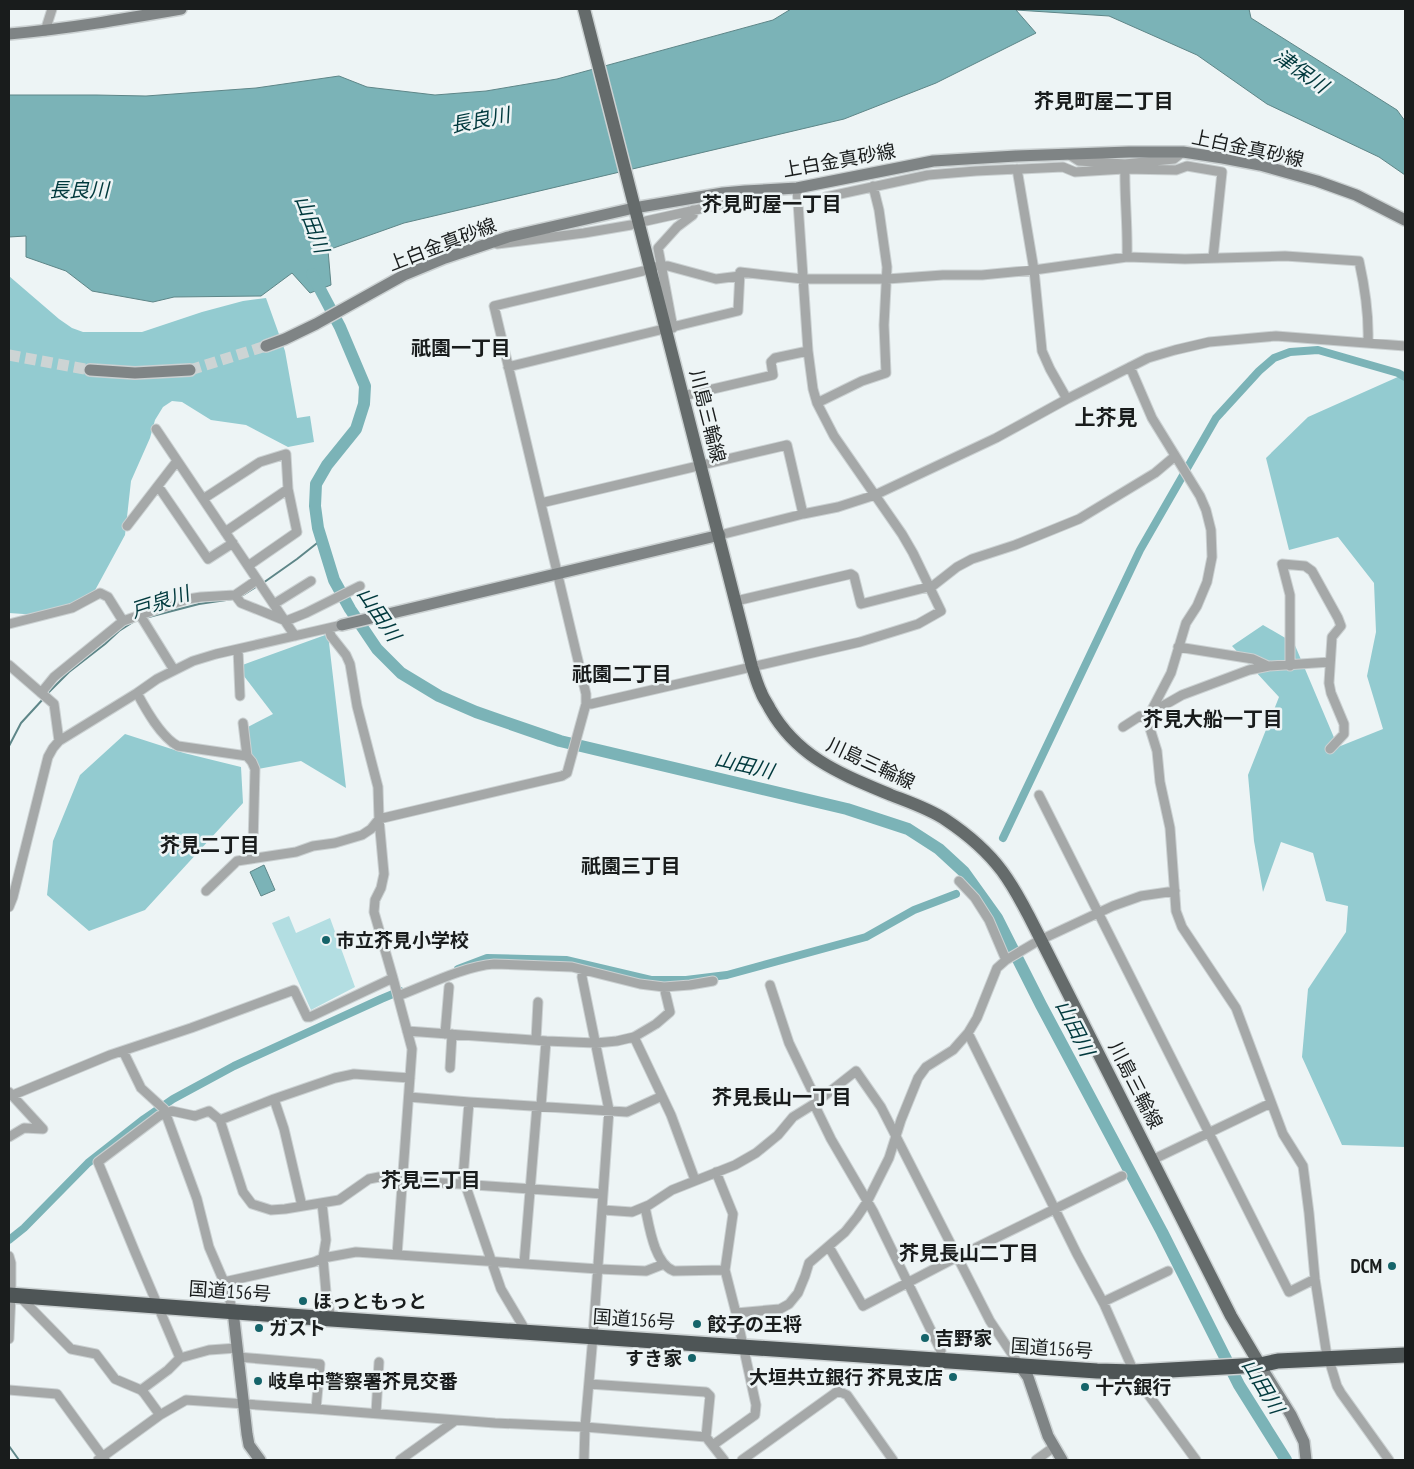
<svg xmlns="http://www.w3.org/2000/svg" width="1414" height="1469" viewBox="0 0 1414 1469" font-family="'PT Sans Narrow','Noto Sans JP',sans-serif">
<rect width="100%" height="100%" fill="#edf4f5"/>
<path fill="#b3dee2" d="M289,916L296,933L330,918L355,987L311,1010L272,923Z"/>
<path fill="#93cbd0" d="M9,276L59,319L72,328L83,332H142L202,312L243,301L266,298L285,351L297,418L310,416L314,442L288,447L246,425L211,420L182,402L172,401L163,407L155,420L150,438L131,481L125,535L93,594L72,609L38,615L9,613Z
M1400,376L1405,380V1147L1342,1145L1302,1057L1308,989L1346,932L1348,906L1326,901L1313,853L1281,842L1263,892L1254,841L1248,775L1279,697L1232,646L1263,625L1294,643L1338,747L1383,729L1367,676L1376,632L1374,583L1338,537L1289,550L1266,458L1308,417Z
M328,634L346,788L301,761L253,770L246,728L273,714L237,667Z
M125,734L184,753L241,767L243,803L145,910L89,931L47,895L53,841L80,775Z"/>
<path fill="#7bb3b7" stroke="#5e8688" d="M791,9H1249L1251,18L1397,110L1405,121V175L1379,157L1267,104L1197,55L1109,16L1016,10L1036,33L936,83L844,119L404,223L328,250L331,285L310,293L292,273L261,296L174,297L153,302L92,291L66,271L26,257V236L9,237V95H96L146,96L256,88L339,76L367,87L435,95L486,91L557,79L773,20Z
M264,865L275,890L261,896L250,872Z"/>
<g fill="none" stroke-linecap="round" stroke-linejoin="round">
<path stroke="#5e8688" stroke-width="2" d="M263,583L297,559L321,540
M240,597L259,585
M145,618L199,604L233,599
M47,694L69,672L105,644L119,631L133,622
M9,746L21,723L44,698
M9,1446L19,1460"/>
<path stroke="#7bb3b7" stroke-width="8" d="M1003,838L1140,550L1216,418L1259,371L1274,358L1290,352L1318,350L1398,373L1405,377
M458,969L487,958L566,960L651,980H686L727,975L866,937L914,910L956,894
M9,1240L24,1228L88,1163L144,1119L173,1099L234,1066L381,999L400,991"/>
<path stroke="#7bb3b7" stroke-width="12" d="M312,274L340,327L365,386L364,404L356,429L327,465L316,484L315,506L318,528L334,580L350,609L377,649L401,673L439,696L476,712L560,741L847,809L908,829L939,849L964,872L997,918L1041,1005L1162,1232L1239,1385L1286,1460"/>
<path stroke="#cdd4d4" stroke-width="11" stroke-dasharray="11 5.5" stroke-linecap="butt" d="M9,355L90,370
M190,370L266,346"/>
<defs>
<path id="street" d="M45,31L52,9
M1068,154L1079,161L1125,164C1124,195 1128,226 1127,257
M1125,164L1174,159L1183,152
M1017,169L1034,270L1042,351L1050,369L1067,399
M826,197L928,175L976,171L1063,167L1075,172L1124,169L1176,170L1187,166L1222,172L1213,258
M646,221L740,200L743,197L745,191
M497,244L584,233L631,225
M658,266H668L716,279L740,276
M673,328L658,248L677,227L693,215V210
M508,367L738,311L740,272L803,279H887L943,275H982L1034,270L1127,257L1185,259L1285,256L1359,261C1365,288 1369,314 1368,342
M1130,367L1152,418L1200,496L1206,510L1211,530L1212,557L1207,582L1197,606L1186,623L1171,673L1147,719L1157,751L1160,782L1170,828L1176,911L1182,927L1236,1008L1283,1134L1303,1166L1309,1213L1315,1279L1326,1350L1337,1386L1341,1393L1389,1460
M683,396L773,375L771,362L775,358L808,351
M817,403L862,381L886,373L884,325L887,267L879,210L873,186
M156,429L295,636
M158,486L208,559L233,543
M203,499L260,462L286,454L288,489L297,532L248,566
M541,503L787,445L803,514
M127,526L177,461
M225,532L288,489
M720,535L803,514L838,507L875,495L996,438L1067,399L1148,358L1175,350L1209,342L1276,336L1405,346
M235,595L241,603L286,621L306,613L360,586
M736,601L851,574L854,576L861,604L928,587L934,585L957,567L972,559L1015,545L1079,519L1155,473L1174,457
M274,604L311,581
M140,615L174,670
M9,624L72,608L100,593L108,597L123,621
M329,629L331,636L346,655L350,664L357,706L378,787L379,819L384,874L381,888L375,900L374,912L393,978L412,1049L397,1255
M1178,647L1253,659L1268,666
M238,649L240,696
M9,665L54,704L59,741
M1290,666V595L1282,564L1305,566L1312,571L1338,618L1341,626L1332,637L1329,683L1331,693L1344,724V734L1330,749
M41,693L54,677L123,621L172,604L188,599L201,597L235,595L257,580
M137,693C146,710 161,737 178,746L247,756
M586,704H591L860,642L918,624L941,611L913,553L902,534L834,436L817,403L813,389L808,351L797,188
M1154,706L1161,707L1182,695L1249,670L1269,666L1330,662
M243,723L247,756L252,762L255,769L253,845L249,859
M1123,727L1140,716L1147,719
M1039,795L1289,1292L1315,1279
M959,881L975,898L989,920L1006,960L1038,941L1113,906L1141,896L1175,891
M206,891L237,861L296,852L313,846L335,843L362,835L371,829L379,819L562,776L567,773L586,704V694L494,306L643,271
M9,907L13,897L48,757L53,748L59,741L137,693L157,679L193,661L216,654L342,625
M583,970L582,977L609,1110L593,1336L585,1427L584,1460
M770,985L789,1043L817,1101
M398,996C427,985 465,966 494,964L572,967L640,984L664,987L690,985L713,981
M407,1031L546,1041L596,1043L617,1041L634,1037L656,1024L670,1012L664,987
M968,1033L1077,1254L1104,1304L1134,1372L1142,1386L1196,1460
M445,1034L449,987
M634,1037L671,1115L695,1180
M536,1040L538,1002
M123,1051L141,1088L164,1109L197,1199L209,1247L224,1282L233,1311
M450,1068L452,1034
M9,1092L43,1129
M13,1095L110,1055L191,1028L294,990L307,1017H310L393,978
M409,1097L469,1102L627,1112L662,1096
M274,1099L284,1129L302,1206
M469,1102L463,1178L501,1289L523,1326L524,1331
M814,1104L831,1139L873,1211L941,1351
M541,1106L546,1041
M220,1120L274,1099L335,1078L354,1074L410,1078
M9,1137L24,1128L43,1129
M1152,1160L1271,1103
M322,1203L326,1240L323,1258L326,1292L331,1319
M645,1207C649,1225 654,1264 674,1271L725,1270
M603,1210L632,1212L649,1205L672,1190L735,1165L756,1153L778,1135L793,1117L814,1104L856,1071L881,1107L990,1321L1020,1366
M829,1247L863,1306L957,1257L1122,1176
M9,1256L11,1263V1295L9,1339
M524,1264L537,1106
M224,1282L314,1262L323,1258L356,1252L598,1269L646,1271L664,1264
M20,1297L71,1349L96,1354L115,1379L141,1390L144,1393L160,1415
M1103,1302L1168,1271
M736,1313L780,1309L789,1304L798,1293L805,1276L809,1263L845,1232L857,1217L867,1202L889,1158L901,1120L918,1078L926,1067L953,1050L968,1033L977,1018L997,968L1006,960
M237,1348L209,1350L180,1358L135,1252L98,1162L159,1116L172,1111L195,1116L209,1111L220,1120L243,1192L252,1204L271,1210L285,1209L339,1200L369,1179L379,1177L402,1180L603,1194
M238,1357L320,1364L316,1409
M589,1384L706,1392L710,1396L706,1437
M9,1390L57,1394L105,1460
M141,1390L168,1370L180,1358
M376,1413L379,1362
M713,1445L755,1415L756,1405L736,1313L725,1270L733,1214L716,1172
M98,1460L160,1415L186,1400L316,1409L495,1423L585,1427L706,1437L724,1460
M400,1460L456,1420
M742,1460L838,1391L847,1395L893,1460
M1036,1460L1054,1447"/>
<path id="secondary" d="M9,34C67,29 124,19 181,9
M266,346L285,339L316,324L404,275L445,258L508,237L634,208L723,193L745,191L797,188L933,161L1016,156L1129,152H1183L1223,158L1260,165L1317,181L1356,195L1405,220
M90,370L135,373L190,370
M342,625L720,535
M233,1311L247,1434L249,1445L260,1460
M1260,1365L1291,1415L1304,1442L1306,1460
M1020,1366L1028,1377L1048,1436L1062,1460"/>
<path id="primary" d="M584,9L752,667C755,675 757,684 761,692C763,698 767,703 770,709C798,758 841,774 891,795C909,802 930,809 946,820C967,834 987,851 1002,871C1016,890 1026,910 1036,930L1231,1316L1260,1365"/>
<path id="highway" d="M9,1295L331,1319L1097,1371L1134,1372L1260,1365L1278,1361L1405,1355"/>
</defs>
<use href="#street" stroke="#cbd1d2" stroke-width="11"/>
<use href="#secondary" stroke="#cbd1d2" stroke-width="14"/>
<use href="#primary" stroke="#cbd1d2" stroke-width="15"/>
<use href="#highway" stroke="#cbd1d2" stroke-width="18"/>
<use href="#street" stroke="#a5a8a8" stroke-width="9"/>
<use href="#secondary" stroke="#7f8485" stroke-width="11"/>
<use href="#primary" stroke="#656b6b" stroke-width="12"/>
<use href="#highway" stroke="#4e5556" stroke-width="15"/>
</g>
<g fill="#15646a" stroke="#edf4f5" stroke-width="2">
<circle cx="326" cy="940" r="5"/>
<circle cx="1392" cy="1266" r="5"/>
<circle cx="303" cy="1301" r="5"/>
<circle cx="697" cy="1324" r="5"/>
<circle cx="259" cy="1328" r="5"/>
<circle cx="925" cy="1338" r="5"/>
<circle cx="692" cy="1358" r="5"/>
<circle cx="953" cy="1377" r="5"/>
<circle cx="258" cy="1381" r="5"/>
<circle cx="1085" cy="1387" r="5"/>
</g>
<g text-anchor="middle" stroke-width="5" stroke-linejoin="round" paint-order="stroke">
<g font-size="19" fill="#191c1c" stroke="#edf4f5">
<text transform="translate(1248 148) rotate(12)" y="7">上白金真砂線</text>
<text transform="translate(839 160) rotate(-10)" y="7">上白金真砂線</text>
<text transform="translate(442 244) rotate(-21)" y="7">上白金真砂線</text>
<text transform="translate(708 416) rotate(76)" y="7">川島三輪線</text>
<text transform="translate(871 763) rotate(25)" y="7">川島三輪線</text>
<text transform="translate(1136 1085) rotate(63)" y="7">川島三輪線</text>
<text transform="translate(230 1291) rotate(4)" y="7">国道156号</text>
<text transform="translate(634 1319) rotate(4)" y="7">国道156号</text>
<text transform="translate(1052 1348) rotate(4)" y="7">国道156号</text>
</g>
<g font-size="19" font-weight="bold" fill="#191c1c" stroke="#edf4f5" text-anchor="start">
<text x="336" y="947">市立芥見小学校</text>
<text x="1382" y="1273" text-anchor="end">DCM</text>
<text x="313" y="1308">ほっともっと</text>
<text x="707" y="1331">餃子の王将</text>
<text x="269" y="1335">ガスト</text>
<text x="935" y="1345">吉野家</text>
<text x="682" y="1365" text-anchor="end">すき家</text>
<text x="943" y="1384" text-anchor="end">大垣共立銀行 芥見支店</text>
<text x="268" y="1388">岐阜中警察署芥見交番</text>
<text x="1095" y="1394">十六銀行</text>
</g>
<g font-size="20" font-style="italic" fill="#01393d" stroke="#edf4f5">
<text transform="translate(1301 71) rotate(35)" y="7">津保川</text>
<text transform="translate(480 120) rotate(-11)" y="7">長良川</text>
<text x="79" y="197">長良川</text>
<text transform="translate(312 224) rotate(69)" y="7">山田川</text>
<text transform="translate(160 602) rotate(-18)" y="7">戸泉川</text>
<text transform="translate(379 614) rotate(56)" y="7">山田川</text>
<text transform="translate(744 765) rotate(13)" y="7">山田川</text>
<text transform="translate(1075 1028) rotate(63)" y="7">山田川</text>
<text transform="translate(1263 1386) rotate(59)" y="7">山田川</text>
</g>
<g font-size="20" font-weight="bold" fill="#191c1c" stroke="#edf4f5">
<text x="1104" y="108">芥見町屋二丁目</text>
<text x="772" y="211">芥見町屋一丁目</text>
<text x="461" y="355">祇園一丁目</text>
<text x="622" y="681">祇園二丁目</text>
<text x="1213" y="726">芥見大船一丁目</text>
<text x="210" y="852">芥見二丁目</text>
<text x="631" y="873">祇園三丁目</text>
<text x="782" y="1104">芥見長山一丁目</text>
<text x="431" y="1187">芥見三丁目</text>
<text x="969" y="1260">芥見長山二丁目</text>
</g>
<g font-size="21" font-weight="bold" fill="#191c1c" stroke="#edf4f5">
<text x="1106" y="425">上芥見</text>
</g>
</g>
<rect width="1414" height="1469" fill="none" stroke="#191c1c" stroke-width="20"/>
</svg>
